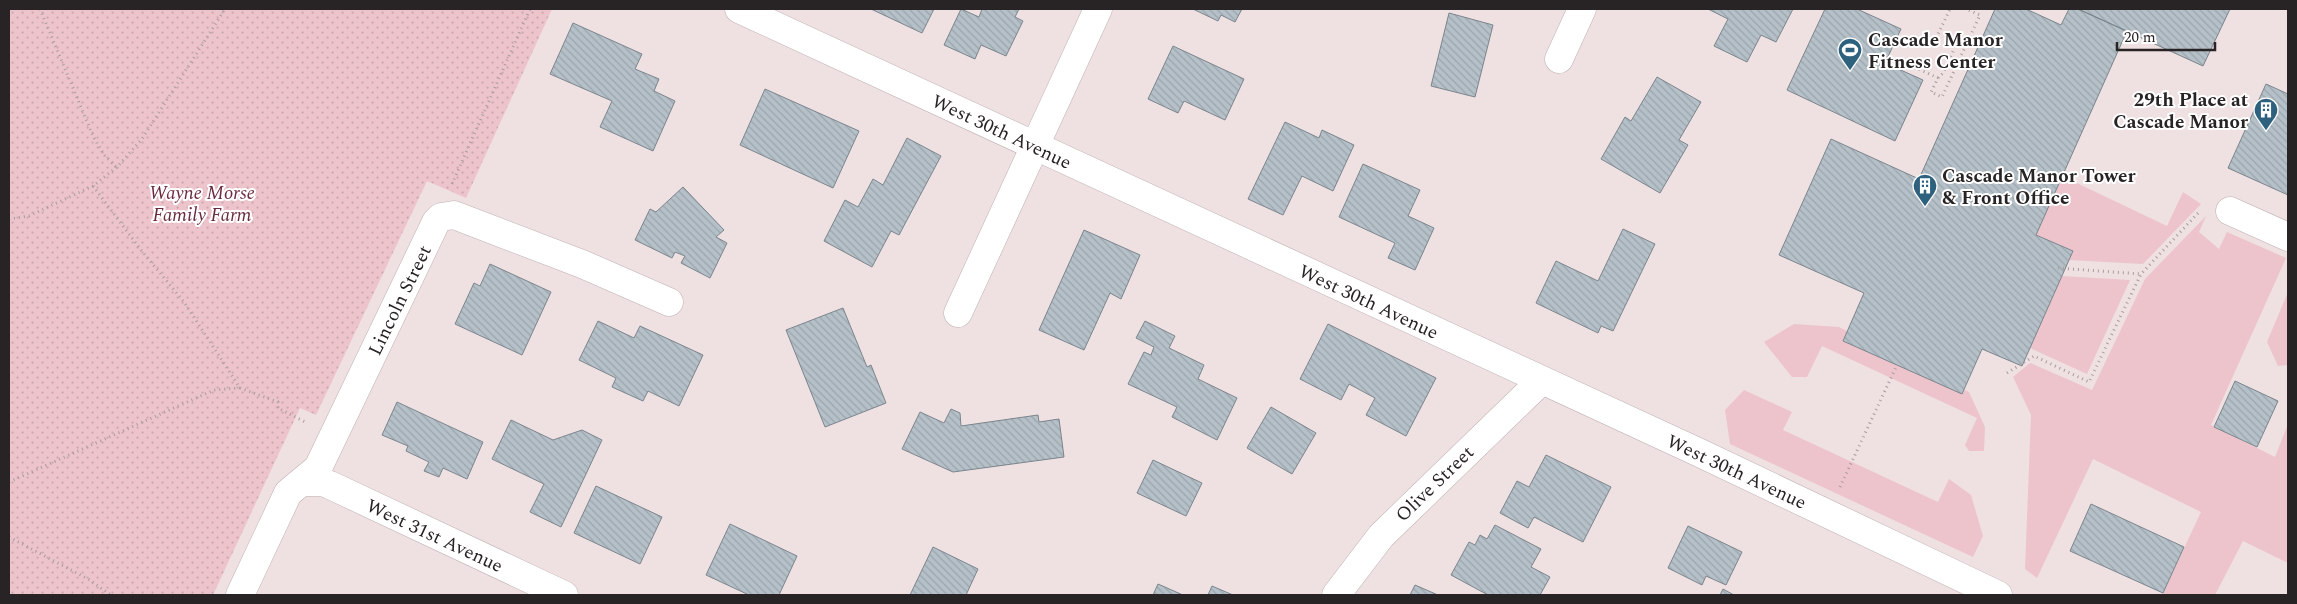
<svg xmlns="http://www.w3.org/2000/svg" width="2297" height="604" viewBox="0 0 2297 604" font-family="Spectral,serif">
<defs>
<pattern id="park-dots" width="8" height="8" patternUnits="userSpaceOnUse" patternTransform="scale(1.25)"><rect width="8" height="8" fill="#edc4cb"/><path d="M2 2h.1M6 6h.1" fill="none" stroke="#cba8ae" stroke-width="1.8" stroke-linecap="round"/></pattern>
<pattern id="building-back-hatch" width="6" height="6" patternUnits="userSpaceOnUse" patternTransform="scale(1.25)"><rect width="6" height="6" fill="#b5c0c8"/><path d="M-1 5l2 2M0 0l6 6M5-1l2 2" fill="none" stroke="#9ca5ac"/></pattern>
</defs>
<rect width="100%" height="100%" fill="#efe0e2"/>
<path fill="#edc4cb" d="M2062,176L2167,226L2183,192L2201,204L2143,264L2069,260L2073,251L2036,235Z
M2206,216L2199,232L2219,249L2227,232L2286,258L2211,425L2275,457L2288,424V563L2243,541L2215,595H2162L2201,512L2093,459L2037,578L2025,569L2031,415L2013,377L2030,363L2092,390L2145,279Z
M2062,276L2130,280L2087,374L2030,348Z
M2288,292V365L2278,366L2267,342Z
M1794,324L1839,327L1969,392L1985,427L1984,451H1969L1965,445L1977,418L1822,346L1807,377H1792L1764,342Z
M1744,390L1792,412L1783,430L1938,502L1949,479L1971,495L1983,536L1973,557L1730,444L1725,410Z"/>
<path fill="url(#park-dots)" d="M9,9H552L466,198L427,181L316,415L300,408L213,595H9Z"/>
<path fill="url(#building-back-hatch)" stroke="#7a858c" d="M871,9H934L922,33Z
M961,9L979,17L982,9H1019L1015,17L1023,21L1006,56L981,45L975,59L944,45Z
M1193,9H1242L1235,22L1221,15L1218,21Z
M1708,9H1793L1776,42L1761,35L1747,62L1714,46L1728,19Z
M1825,9H1857L1901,29L1885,63L1923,80L1895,141L1787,90Z
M1995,9H2026L2061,25L2069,9H2078L2127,31L2036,235L2073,251L2022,366L1982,349L1962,394L1843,341L1864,293L1779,255L1831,139L1919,179Z
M2078,9H2230L2203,66Z
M1449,13L1493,25L1475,97L1431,86Z
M573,23L642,54L635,69L659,79L654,91L675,101L653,151L600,127L612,101L550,74Z
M1173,46L1244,79L1225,120L1184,101L1178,113L1148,99Z
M1657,77L1701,102L1679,140L1688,145L1660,193L1601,159L1625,117L1631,121Z
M2266,84L2288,94V195L2228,168Z
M765,89L859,131L833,188L740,145Z
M1285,122L1319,138L1322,130L1354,145L1333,191L1302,176L1283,215L1248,199Z
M907,138L941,156L899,235L891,231L872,267L824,241L845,200L858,207L873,179L883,185Z
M1363,164L1420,190L1408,216L1434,228L1415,270L1388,258L1395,243L1339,217Z
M683,187L724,230L716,237L727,243L710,278L681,263L685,256L675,252L672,258L635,240L650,209L656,212Z
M1623,229L1655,244L1613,331L1601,326L1598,333L1536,303L1556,261L1598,281Z
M1084,230L1140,255L1121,299L1110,293L1084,350L1039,330Z
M490,264L551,292L522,355L455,324L474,283L480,286Z
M843,308L867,367L871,365L886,403L825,427L786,330Z
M598,321L634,338L640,326L703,355L679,406L648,391L643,401L612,387L616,378L579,360Z
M1145,321L1175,336L1169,348L1204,365L1198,379L1237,398L1217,440L1172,417L1177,407L1128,384L1144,352L1151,355L1154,347L1136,338Z
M1328,324L1436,378L1406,436L1366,415L1375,398L1349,384L1341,400L1300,379Z
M2235,381L2278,401L2257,447L2214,427Z
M397,402L483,442L467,479L443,468L439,477L424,471L429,462L406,451L408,446L382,435Z
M1271,407L1316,433L1292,474L1247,448Z
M951,409L960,413L961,426L1038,415L1039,422L1059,419L1064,457L953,472L902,449L920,412L944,423Z
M511,420L553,440L582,430L602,440L561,527L530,512L544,484L492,459Z
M1546,455L1611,487L1583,542L1534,517L1528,528L1500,513L1517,481L1529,487Z
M1153,460L1202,483L1186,516L1137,493Z
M596,486L662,517L640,564L574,533Z
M2091,504L2184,547L2163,593L2070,551Z
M730,524L797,556L779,595H749L706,575Z
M1495,525L1541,549L1531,567L1550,577L1540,595H1488L1451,575L1469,542L1475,545L1480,535L1487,539Z
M1688,526L1742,552L1726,585L1706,576L1702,585L1668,568Z
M933,547L978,569L966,595H910Z
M1158,584L1183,595H1153Z
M1415,585L1438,595H1410Z
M1212,586L1233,595H1208Z
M1723,589L1734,595H1720Z"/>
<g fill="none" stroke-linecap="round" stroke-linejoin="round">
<defs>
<path id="minor" d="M739,9L1700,453L1998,595
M1559,59L1582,9
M2230,211L2288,237
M958,313L1098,9
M304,482H322L330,485L564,595
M240,595L288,493L318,468L436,222L441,217L454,215L582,264L669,302
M1336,595L1381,536L1542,380"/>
</defs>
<use href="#minor" stroke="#bfb1b3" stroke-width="29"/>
<path stroke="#a79c9d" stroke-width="3" stroke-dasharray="1 4" stroke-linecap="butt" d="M40,9L93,136L104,155L116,167
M1936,38L1950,9
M1910,65L1938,78L1931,92L1942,97L1980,15L1966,9
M1938,78L1943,73L1955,47
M452,184L530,9
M93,186L141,250L184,302L240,388L278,402V408L307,423
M9,219L29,216L93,186L117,167L142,139L225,9
M2058,268L2141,274
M2007,373L2034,356L2089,382L2141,274L2200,211
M9,482L214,390L240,388
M1840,487L1897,365
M9,537L88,579L111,595"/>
<use href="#minor" stroke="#fff" stroke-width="28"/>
</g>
<defs>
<symbol id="stadium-pin" viewBox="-11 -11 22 30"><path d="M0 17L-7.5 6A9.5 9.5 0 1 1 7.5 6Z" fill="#2e617e" stroke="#fff"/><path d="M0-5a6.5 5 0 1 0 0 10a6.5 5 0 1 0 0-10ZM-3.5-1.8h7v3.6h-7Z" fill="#fff"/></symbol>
<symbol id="building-pin" viewBox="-11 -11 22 30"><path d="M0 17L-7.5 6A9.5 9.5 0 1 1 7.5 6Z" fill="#2e617e" stroke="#fff"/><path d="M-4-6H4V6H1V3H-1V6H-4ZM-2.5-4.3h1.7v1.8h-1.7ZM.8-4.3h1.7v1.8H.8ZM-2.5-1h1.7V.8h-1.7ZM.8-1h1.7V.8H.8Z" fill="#fff"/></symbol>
</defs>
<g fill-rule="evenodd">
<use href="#stadium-pin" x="1836" y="36" width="28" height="38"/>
<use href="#building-pin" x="2252" y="96" width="28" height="38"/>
<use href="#building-pin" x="1911" y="172" width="28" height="38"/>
</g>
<g text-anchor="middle" stroke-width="4" stroke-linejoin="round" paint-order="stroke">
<g font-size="19" font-weight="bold" fill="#282324" stroke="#fff" text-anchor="start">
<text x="1868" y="46">Cascade Manor<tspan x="1868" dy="22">Fitness Center</tspan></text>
<text x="2248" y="106" text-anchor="end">29th Place at<tspan x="2248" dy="22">Cascade Manor</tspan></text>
<text x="1942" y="182">Cascade Manor Tower<tspan x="1942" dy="22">&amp; Front Office</tspan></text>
</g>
<g font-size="19" fill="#282324" stroke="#fff">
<text transform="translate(1002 131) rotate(25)" y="7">West 30th Avenue</text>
<text transform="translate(399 300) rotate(-64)" y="7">Lincoln Street</text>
<text transform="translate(1369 301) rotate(25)" y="7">West 30th Avenue</text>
<text transform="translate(1737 471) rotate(25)" y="7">West 30th Avenue</text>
<text transform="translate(1434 483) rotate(-44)" y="7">Olive Street</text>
<text transform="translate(435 535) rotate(25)" y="7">West 31st Avenue</text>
</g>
<g font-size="19" font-style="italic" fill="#6b2b3d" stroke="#fff">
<text x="202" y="199">Wayne Morse<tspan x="202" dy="22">Family Farm</tspan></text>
</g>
</g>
<rect width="2297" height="604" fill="none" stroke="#282324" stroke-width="20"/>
<path d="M2117 42v8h98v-8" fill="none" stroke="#282324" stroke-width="2.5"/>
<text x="2124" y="42" font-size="15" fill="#282324" stroke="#ffffff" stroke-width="4" paint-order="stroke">20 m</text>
</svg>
